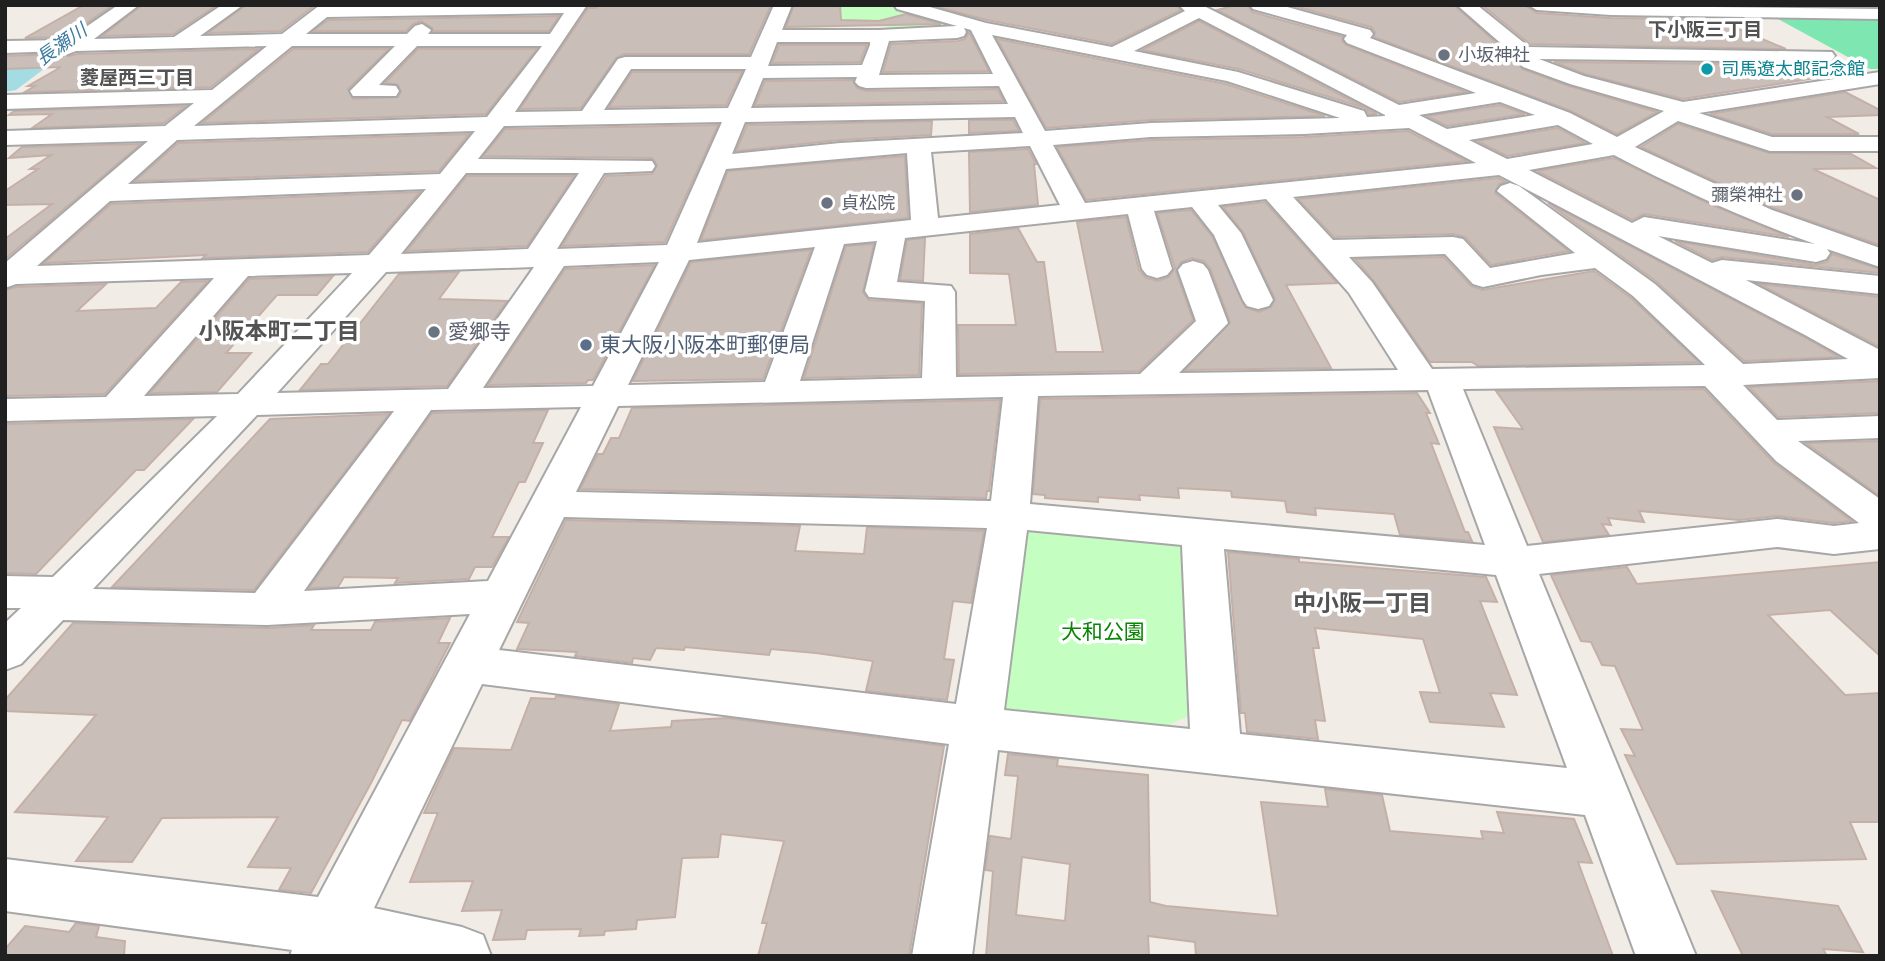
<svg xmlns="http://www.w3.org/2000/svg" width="1885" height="961" viewBox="0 0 1885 961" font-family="'Asap Condensed','Noto Sans JP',sans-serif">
<rect width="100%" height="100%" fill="#f2ece6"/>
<path fill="#c4fec1" d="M829,5H896L976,29L884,33L889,21L839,20L823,24L816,34H779L790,7Z
M1026,528L1186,546L1200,711L1166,726L1003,713Z"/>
<path fill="#7ee7b1" d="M1776,18L1880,20V69H1870Z"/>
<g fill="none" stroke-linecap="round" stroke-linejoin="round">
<path fill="#a3dce3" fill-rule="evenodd" d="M98,5H129L16,90L5,92V69Z"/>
</g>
<path fill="#cabeb9" stroke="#c5b0a7" stroke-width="2" fill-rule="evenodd" d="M84,5H113L66,37L25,38Z
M142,5H217L173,34L102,36Z
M246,5H315L281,31L208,33Z
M598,5H771L749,54H624L616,58L581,108L520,109L588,8H596Z
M794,5H840L841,20L879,21L906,14L941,24L786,27Z
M943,5H1176L1181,10L1112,44L987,20L938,7Z
M1236,5H1248L1252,12L1343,37L1342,41L1346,45L1466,92L1399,102L1217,10Z
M1291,5H1454L1500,46L1492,53L1498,60L1518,61L1522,69L1569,86L1657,112L1617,134L1571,111L1374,37L1375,32L1371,27Z
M1482,5L1526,6L1537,13L1611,18L1715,19L1786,49L1530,44Z
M559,16L549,31H433L432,28L421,21L413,24L406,31H313L328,20Z
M1199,21L1377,114H1369L1365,108L1239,69L1142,50Z
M969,32L989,71L883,72L891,44L958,41L965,39Z
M997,39L1226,84L1325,116L1151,120L1046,128Z
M779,45H867L860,62L772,63Z
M259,49L211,87L25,92L35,86H28L61,67L5,69V56L60,54L69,56L77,54Z
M293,49H389L348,89L353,99L398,97L401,92L398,85L385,83L418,49H537L486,114L202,123Z
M1554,62L1825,65L1847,73L1683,99L1585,74Z
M632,72H742L726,105L609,107Z
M853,80L857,88L866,91L997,89L1004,101L755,105L765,81Z
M1845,92L1880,110V115L1827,117L1859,134H1772L1710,114Z
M1500,105L1525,114L1447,126L1427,116Z
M186,106L164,123L32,128L52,114L9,115L14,111Z
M969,120H1013L1019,131L969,133Z
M932,121L931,135L840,140L736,151L747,125Z
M1678,124L1769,153L1851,154L1876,168L1813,169L1880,200V245L1773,208L1641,147Z
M718,125L665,242L562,246L606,176L652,174L657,165L652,158L483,156L505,129Z
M1558,128L1585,143L1507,156L1477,141Z
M1408,131L1467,161L1086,200L1057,147L1151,140L1304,137Z
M469,134L439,171L135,181L178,143Z
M141,144L5,259V239L52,204L5,205V191L38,169H30L51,155L9,158L22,147Z
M1028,149L1036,164H1034L1038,205L970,212L969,152Z
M905,156L908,218L701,240L728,171Z
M1614,158L1712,205L1789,237L1644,214L1632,220L1537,171Z
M467,176H574L527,246L407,251Z
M1498,178L1506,182L1499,184L1495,193L1569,251L1491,265L1465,237L1454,234L1334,237L1298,199Z
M420,192L368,252L203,258L206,255L44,263L111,204Z
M1265,202L1337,283L1286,285L1331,368L1185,370L1230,322L1210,268L1204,261L1192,258L1181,262L1176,271L1193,320L1139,371L959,374L958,325H1016L1009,274L970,273V234L1018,228L1037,262H1044L1056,352H1103L1077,222L1126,217L1139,270L1146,278L1158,281L1169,277L1175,268L1157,213L1191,210L1212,236L1245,307L1259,312L1271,307L1275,299L1243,232L1223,207Z
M1548,203L1804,337L1839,357L1744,361L1657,282Z
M925,238L923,281L900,280L907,240Z
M1675,241L1816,265L1827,262L1832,254L1880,269V273L1722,257L1712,260Z
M874,244L863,292L869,300L922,303L919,375L804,378L846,246Z
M811,250L763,379L633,381L691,262Z
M1444,257L1471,286L1482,290L1594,271L1631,298L1699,362L1478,366L1472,362H1430L1374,281L1355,259Z
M655,265L593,380H588L586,383L488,385L565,269Z
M459,272L439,299L507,301L447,386L300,390L321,364H328L399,274Z
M333,276L317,295H277L226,353H251L217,392L150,393L249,279Z
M208,281L105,394L5,396V290L17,287L106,284L77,311L156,308L181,282Z
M1759,284L1880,297V347Z
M1880,381V413L1778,417L1749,387Z
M1704,389L1774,463L1852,521L1834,523L1777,516L1739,520L1639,511L1644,522L1608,518L1611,525L1602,524L1609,535L1543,542L1494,427L1523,429L1496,391Z
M1417,393L1430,413H1426L1439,444L1431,443L1465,532H1468L1472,541L1400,535L1394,514L1315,508L1316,515L1287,512L1285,501L1232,497L1231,491L1178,488L1179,498L1139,495L1140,500L1098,497V502L1045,498V495L1033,494L1040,399Z
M1000,400L989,491H987L986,498L580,489L598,454H603L611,438H619L632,408Z
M548,410L533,443H543L525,482H519L492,537H509L492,567H475L469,579L395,583L398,578L344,577L338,587L309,588L432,413Z
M389,414L254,590L112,587L270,419Z
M193,419L144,470H136L36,574L5,573V424Z
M1880,441V496L1806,443Z
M566,520L800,526L795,551L864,554L867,527L984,531L971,603L953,601L944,659L954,660L947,700L866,691L873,661L816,653L771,649L769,655L685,647L684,650L656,648L650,660L633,658L632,663L575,656L577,652L517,649L529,623L517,622Z
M1228,552L1299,559V562L1486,577L1497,602L1480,601L1517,695L1490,693L1504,727L1430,722L1420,692L1440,693L1423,639L1315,628L1319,648H1313L1325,721L1315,720L1318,739L1247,732L1245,713H1241Z
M1880,562V656L1830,610L1768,615L1845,695L1880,693V822H1850L1866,859L1677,864L1625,755L1635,756L1621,729L1643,730L1615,666L1602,665L1591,642L1581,641L1551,575L1627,567L1637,584Z
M450,618L438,643H450L410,721L402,720L371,783L311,893L279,890L291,868L248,867L278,817L162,818L132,862L76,861L108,817L15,812L96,715L5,711V700L73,623L267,628L314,625L311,630H371L375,622Z
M556,696L619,704L610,731L671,727L672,721L728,718L944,746L909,956H758L767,923H762L784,841L721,834L718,857L682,858L675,917L637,920L636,929L605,931L604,935L579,936L581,929L527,930L525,939L493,940L502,910L462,911L473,881L410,882L438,813H424L454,748L511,750L531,698L555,699Z
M1008,754L1058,759L1057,766L1148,775L1150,902L1166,906L1278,916L1261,802L1328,807L1325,789L1382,795L1390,831L1483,839L1481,831L1504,833L1497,812L1574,819L1592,863L1578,862L1613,956H1196L1195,942L1148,936L1149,956H986L993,871L985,870L990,836L1011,839L1018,776L1005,775ZM1022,857L1070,864L1065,921L1016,915Z
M1712,891L1838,906L1863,952L1823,949L1827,956H1743Z
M76,923L99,926L96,937L125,941L124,956H5V949L25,926L69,932Z"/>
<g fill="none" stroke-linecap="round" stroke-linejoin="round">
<defs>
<path id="minor" d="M118,5H139L94,39L174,37L222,5H243L200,36L282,34L320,5H587L515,112L582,111L618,59L625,57H751L774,5H792L782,30H879L957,26L897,9L894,5H923L986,23L1112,47L1185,11L1179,5H1202L1399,105L1476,93L1347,43L1344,39L1347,35L1253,9L1250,5H1280L1370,30L1373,34L1370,38L1570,113L1617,137L1664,111L1570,84L1523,67L1520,63L1523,59L1498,57L1495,53L1498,49L1505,47L1457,5H1477L1529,47L1832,52L1835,56L1832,60L1825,62L1539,59L1584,76L1683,102L1880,72V84L1699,113L1772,137H1880V151H1770L1678,121L1635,147L1772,210L1880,248V267L1827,249L1830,253L1826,259L1816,262L1658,236L1712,263L1722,260L1880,276V294L1746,280L1880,350V378L1743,385L1777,420L1880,416V438L1798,441L1880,499V549L1834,554L1777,547L1539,574L1696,956H1636L1585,815L998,750L972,956H912L949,744L482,684L374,908L462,927L483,935L491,956H290L292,950L5,911V859L318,897L470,614L267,625L63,620L21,664L5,670V623L21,608H5V576L53,577L217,416L5,421V399L106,397L214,278L16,284L5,288V263L148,141L5,145V131L165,126L194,103L5,109V95L212,90L267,46L76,51L68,54L61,51L5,53V41L67,40ZM564,13L550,34H428L431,30L422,24L415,26L407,34H306L327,17ZM1199,18L1385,115V116L1367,117L1364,111L1238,72L1134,51ZM964,28L971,30L993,74L879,75L889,41L957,38L964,36L966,32ZM992,35L1227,81L1340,118L1151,123L1045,131ZM777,42H870V45L862,65L768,66ZM292,46H395L350,91L353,96H396L399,91L396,86L379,85L417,46H542L487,117L194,126ZM631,69H746L728,108L604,110ZM857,77L855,82L859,86L866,88L999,86L1008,104L751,108L763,78ZM1500,102L1535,115L1447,129L1419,115ZM1015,117L1023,133L840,143L732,154L745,122ZM722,122L667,245L557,249L604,173L652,171L655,166L652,161L478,159L504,126ZM1558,125L1593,144L1507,159L1469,140ZM1409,128L1476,163L1085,203L1053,145L1151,137L1304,134ZM475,131L440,174L128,184L177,140ZM1030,146L1060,205L938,218L931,152ZM907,153L911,220L697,243L726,169ZM1614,155C1679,189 1745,219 1815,244L1644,217L1632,223L1529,170ZM466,173H579L528,249L401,254ZM1499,175L1805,335L1848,359L1743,364L1655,284L1519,186L1510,183L1501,186L1497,191L1575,253L1490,268L1463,239L1453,237L1333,240L1293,197ZM426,189L369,255L37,266L110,201ZM1266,199L1349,293L1398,370L1179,373L1228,323L1208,270L1203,264L1193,261L1183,264L1178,270L1196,321L1140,374L956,377L955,292L951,286L897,282L905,238L1128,214L1142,269L1147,275L1157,278L1167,275L1172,269L1154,211L1192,207L1214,235L1243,300L1247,306L1258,309L1269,306L1273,300L1241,233L1218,205ZM877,241L865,291L869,297L925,301L922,378L800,381L844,244ZM815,247L765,382L628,385L689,260ZM1445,254L1473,284L1483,287L1541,275L1595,268L1633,296L1705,365L1432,369L1372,282L1349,257ZM659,262L593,386L483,388L564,266ZM534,267L448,389L277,393L386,272ZM352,273L238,394L144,396L248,276ZM1705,386L1776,461L1859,523L1834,526L1777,519L1527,546L1463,389ZM1428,390L1485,545L1030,504L1038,396ZM1003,397L991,501L576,492L618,406ZM581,407L488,581L304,591L431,410ZM394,411L255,593L93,589L257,415ZM564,517L987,528L956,704L499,650ZM1027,530L1182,545L1190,729L1004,710ZM1224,549L1496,575L1567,768L1240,734Z
M1528,5L1880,9V19L1611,15L1537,10Z"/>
</defs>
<use href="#minor" stroke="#a7a7a7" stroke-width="4"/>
<use href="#minor" fill="#fff" fill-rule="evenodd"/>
</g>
<g fill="#6b7280" stroke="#fff" stroke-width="2.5">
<circle cx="1444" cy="55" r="7"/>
<circle cx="1797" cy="195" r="7"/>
<circle cx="827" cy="203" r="7"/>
<circle cx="434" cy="332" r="7"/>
</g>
<circle fill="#0f9aa8" stroke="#fff" stroke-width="2.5" cx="1707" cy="69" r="7"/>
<circle fill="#5c6f8a" stroke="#fff" stroke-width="2.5" cx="586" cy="345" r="7"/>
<g text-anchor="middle" stroke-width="7" stroke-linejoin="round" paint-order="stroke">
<g font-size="18" fill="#5b616d" stroke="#fff" text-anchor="start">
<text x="1458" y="61">小坂神社</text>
<text x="1783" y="201" text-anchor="end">彌榮神社</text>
<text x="841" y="209">貞松院</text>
</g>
<g font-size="18" fill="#0d838f" stroke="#fff" text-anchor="start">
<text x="1721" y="75">司馬遼太郎記念館</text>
</g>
<g font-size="19" font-weight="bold" fill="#535353" stroke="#fff">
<text x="1705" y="36">下小阪三丁目</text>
<text x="137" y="84">菱屋西三丁目</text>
</g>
<g font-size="19" font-style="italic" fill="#3c7ba0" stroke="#fff">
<text transform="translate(61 44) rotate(-35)" y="7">長瀬川</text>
</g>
<g font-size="21" fill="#5b616d" stroke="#fff" text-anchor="start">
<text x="448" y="339">愛郷寺</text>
</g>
<g font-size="21" fill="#4e5e75" stroke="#fff" text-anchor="start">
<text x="600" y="352">東大阪小阪本町郵便局</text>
</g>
<g font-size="21" fill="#088503" stroke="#fff">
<text x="1103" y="639">大和公園</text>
</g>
<g font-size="23" font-weight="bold" fill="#535353" stroke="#fff">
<text x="279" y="339">小阪本町二丁目</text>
<text x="1362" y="611">中小阪一丁目</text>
</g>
</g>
<rect width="1885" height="961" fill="none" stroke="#202020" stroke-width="14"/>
</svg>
